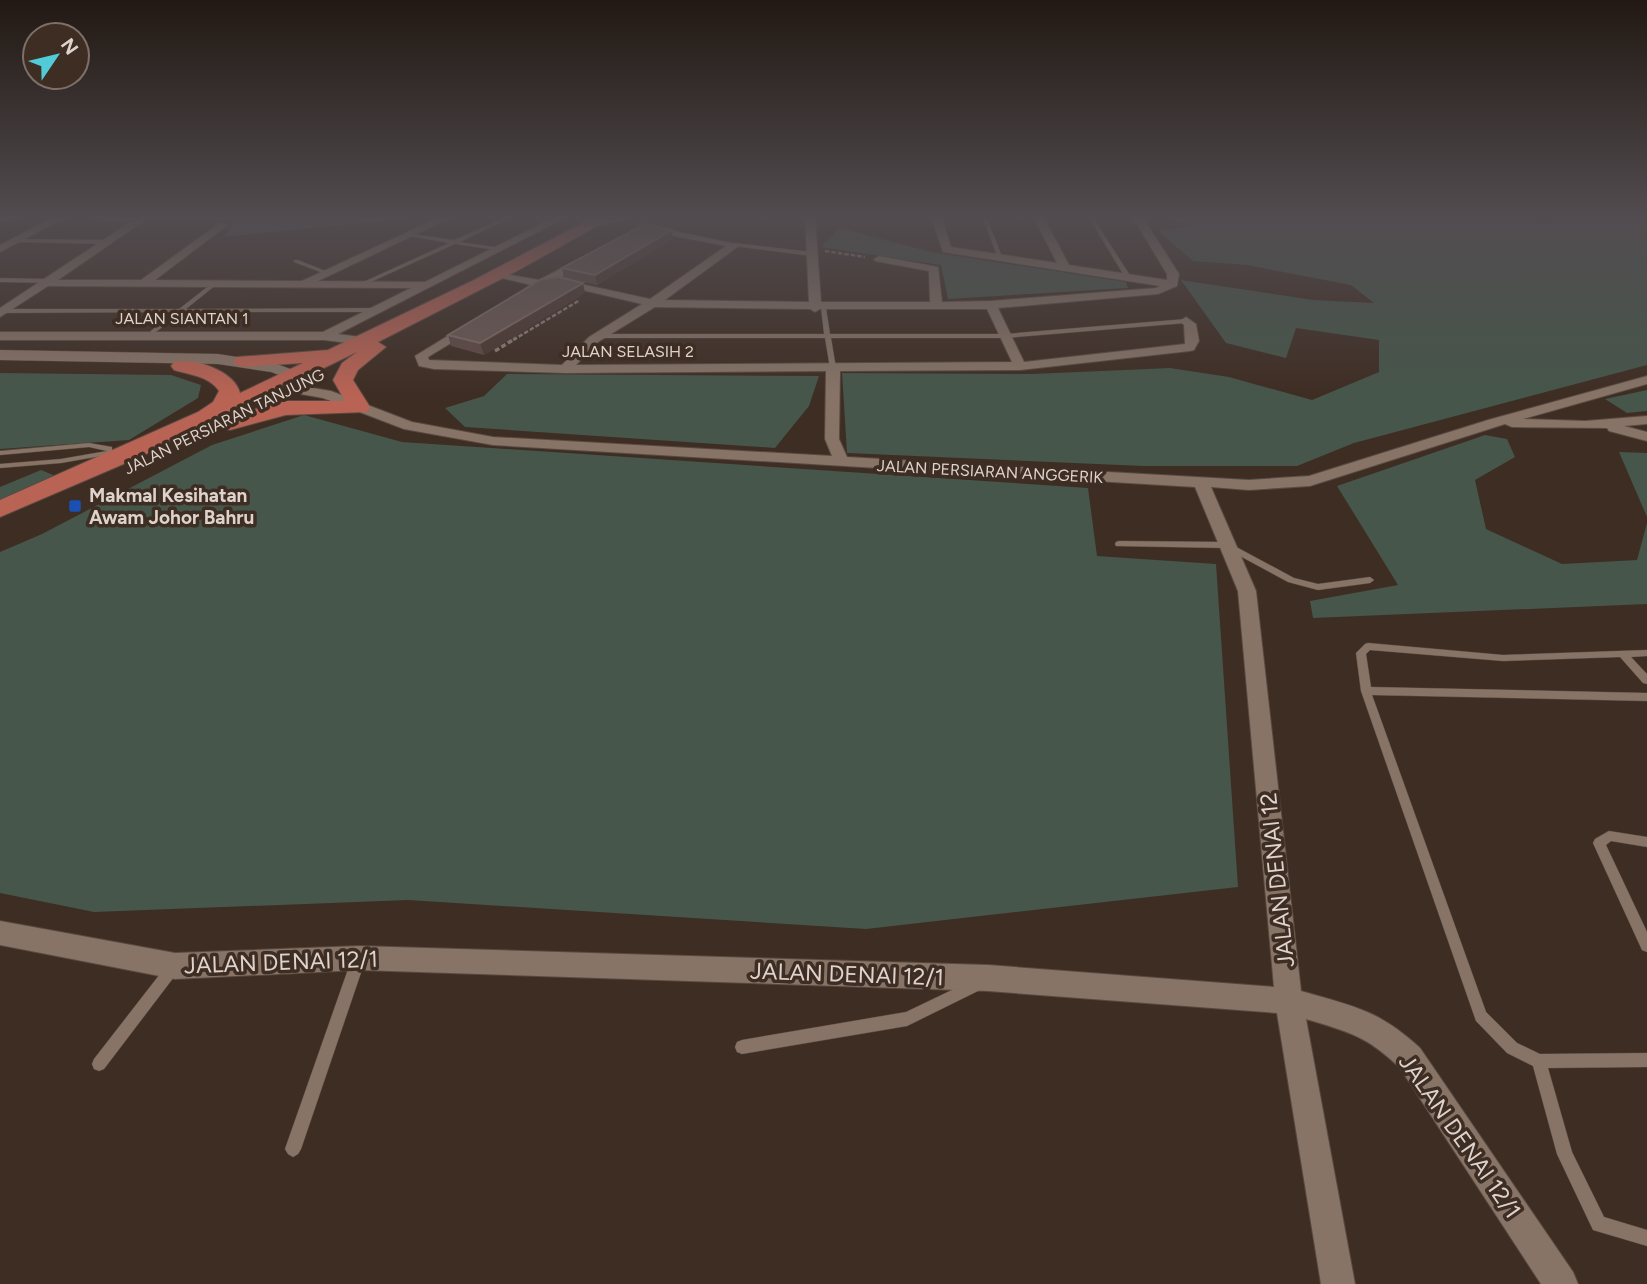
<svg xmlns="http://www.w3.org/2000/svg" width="1647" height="1284" viewBox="0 0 1647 1284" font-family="Figtree,sans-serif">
<rect width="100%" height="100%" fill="#3e2d23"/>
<path fill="#46564a" d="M156,216H430L223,237L239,220L155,219Z
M1159,216H1517L1540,225L1615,216H1647V365L1354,443L1297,466H1143L847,453L842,373L1032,374L1170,368L1229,377L1312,400L1379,372V340L1296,328L1286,358L1226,343L1181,280L1313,300L1374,303L1351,285L1247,265L1193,261L1158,231L1191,225Z
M839,228L931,252L1126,282L1128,288L948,299L941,265L821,247Z
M0,373L171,375L201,385L198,398L129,440L0,449Z
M507,374L819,376L809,406L775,448L465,427L445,408L484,396Z
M1647,390V411L1627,413L1605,399Z
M304,415L402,442L1088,488L1097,556L1216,564L1238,887L866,929L408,900L94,912L0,893V552L42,534L212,445Z
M1485,435L1507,439L1515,457L1475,480L1486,529L1562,564L1637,560L1647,523V604L1313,618L1310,601L1398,585L1337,486Z
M1619,452L1647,453V517Z
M41,470L63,479L0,504V487Z"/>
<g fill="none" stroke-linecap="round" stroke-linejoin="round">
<path stroke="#637a7b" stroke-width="4.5" d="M0,219L18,216"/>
<defs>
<path id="service" d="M509,216H514L460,242L494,247L497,249L496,250L455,244L364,285L359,284L449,243L408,236L406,235V233L454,240Z
M631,216H638L591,228L588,226Z
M982,216H986L1003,259L998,258Z
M1088,216H1092L1131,277L1130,278L1125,277Z
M14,239L107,240L110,242L107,244L12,242L11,241Z
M735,243L812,252L815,254L812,256L733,246V244Z
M294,260H298L328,272L323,273L294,262Z
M0,278L48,279L51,281L48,283L0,282Z
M215,281L217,282V284L186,309L379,308L382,310L379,312H182L148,338L145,336L146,335L174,312L4,313L1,311L4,309H179Z
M821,307L826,308L830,334H1005L1186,319L1189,321L1186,323L1005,338H831L836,368L833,370L830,368L825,338H599L596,336L599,334H824Z
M89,443L112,447V450L124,448L128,450L124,452L61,463L0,468V464L61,459L107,451L89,447L0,455V451Z
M1119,541L1227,542L1294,578L1318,584L1370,577L1374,580L1370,583L1318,590L1288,582L1225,548L1116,546L1115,544L1116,542Z
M1368,643L1503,655L1647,650V656L1631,657L1647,674V684L1643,683L1620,657L1503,661L1370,650L1366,654L1371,687L1647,693V701L1372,695L1486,1012L1517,1043L1540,1054L1647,1053V1067L1548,1068L1572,1152L1604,1217L1647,1230V1246L1593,1230L1557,1154L1533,1066L1507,1053L1476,1021L1361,691L1356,653L1365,644Z
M1609,831L1647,837V847L1611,841L1606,845L1647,932V952L1642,950L1593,843L1595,839Z
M359,952L364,954L366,958L301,1149L298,1154L293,1157L288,1154L285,1149L352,958L354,954Z
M172,963L177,965L179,969L177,973L104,1069L99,1071L94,1069L92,1064L94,1059L167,965Z
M975,979L980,980L982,985L980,990L907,1026L742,1054L737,1052L735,1047L737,1042L742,1040L906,1012Z"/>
<path id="minor" d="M56,216H68L0,252V245Z
M88,216H146L148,218L58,280H141L221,222L226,225L225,227L155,280L302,281L442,216H454L318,281L425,282L557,216H569L338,334L368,338V344L364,345L324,340H0V332H323L411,288L48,286L0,317V308L132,221L93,219Z
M805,216H815L821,302H930L929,271L875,261L874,259L879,256L938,267L942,302L991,301L1156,288L1160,286L943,252L931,216H941L951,247L1057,263L1033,216H1043L1069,265L1167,280V274L1132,216H1142L1179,274L1177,286L1158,294L998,308L1024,362L1185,344L1184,325L1180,321L1186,317L1196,324L1199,341L1194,350L1190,351L1020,370L840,371L839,439L847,457L1249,480L1309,476L1488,420L1647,376V384L1523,419L1585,421L1647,416V424L1624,426L1647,432V441L1609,431L1607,428L1512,427L1505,424L1310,486L1249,490L1211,487L1256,591L1301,991C1353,1006 1379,1010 1420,1048L1573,1272L1578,1284H1541L1400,1068C1367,1036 1349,1032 1306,1019L1355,1284H1321L1277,1013L988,991L359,970L175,979L0,945V921L175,953L359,946L988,965L1274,987L1238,591L1195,487L493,445L404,429L323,398L295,393L288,389L295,385L331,391L412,422L493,437L832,456L825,439L826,371L566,373L434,369L419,366L415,356L472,321L478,325L476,328L428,357L429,360L562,365L589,337L642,304L561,285L544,287L527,295L521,292L531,285L493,276V272L539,280L583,257L587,258V262L558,279L650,299L726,246L643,230V226L647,225L740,245L665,300L809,302ZM655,307L810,309L815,312L820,309H987L1012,362L576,365L598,342Z"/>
<path id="tertiary" d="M0,350L218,354L274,363L315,378L317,381L309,386L271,372L218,364L0,360Z"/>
<path id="primary" d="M596,216H615L517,271L378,342L386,347L358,370L353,380L370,407L367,412L286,415L230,430L222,428L219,423L222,418L285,401H345L333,380L342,363L357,352L140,457L0,517V500L198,412L213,402L219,391C209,376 190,375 174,370L171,366L174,362C194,357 235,371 240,393L303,363L243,367L236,365L233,361L236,357L328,350L472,281Z"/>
</defs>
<use href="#service" stroke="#584a41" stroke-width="1"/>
<use href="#minor" stroke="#584a41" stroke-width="2"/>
<use href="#tertiary" stroke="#584a41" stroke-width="1"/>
<use href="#primary" stroke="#584a41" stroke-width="2"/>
<path stroke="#8f8178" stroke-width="2.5" stroke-dasharray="4.5 2" stroke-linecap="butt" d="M825,251L865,257
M513,340L580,300"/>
<path stroke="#8f8178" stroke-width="3.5" stroke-dasharray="5 2.5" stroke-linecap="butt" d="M495,351L516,338"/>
<use href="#service" fill="#877467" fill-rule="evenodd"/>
<use href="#minor" fill="#877467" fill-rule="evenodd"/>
<use href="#tertiary" fill="#877467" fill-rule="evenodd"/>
<use href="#primary" fill="#b86354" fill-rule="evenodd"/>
</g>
<path fill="#5f4a45" d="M673,239L597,285L564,278L562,268Z
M585,293L484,355L451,346L448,335Z"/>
<path fill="#4c3831" d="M672,230L673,239L597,285L595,275Z
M583,283L585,293L484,355L480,343Z"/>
<path fill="#6c5954" stroke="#7e6c66" stroke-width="2" d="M645,224L672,230L595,275L562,268Z
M559,277L583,283L480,343L448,335L542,279Z"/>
<linearGradient id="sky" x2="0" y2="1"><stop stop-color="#221913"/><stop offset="0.55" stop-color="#524c50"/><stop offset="1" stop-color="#524c50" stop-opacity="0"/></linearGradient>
<rect width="1647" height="395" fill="url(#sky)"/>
<rect fill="#1a4fb4" stroke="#3e2d23" stroke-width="2.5" x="68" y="499" width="14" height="14" rx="3.5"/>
<g text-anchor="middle" stroke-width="7" stroke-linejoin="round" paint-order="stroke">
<g font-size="16" fill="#ded3cc" stroke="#3e2d23">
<text x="182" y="324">JALAN SIANTAN 1</text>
<text x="628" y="357">JALAN SELASIH 2</text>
<text transform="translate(224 421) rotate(-26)" y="6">JALAN PERSIARAN TANJUNG</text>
<text transform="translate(990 471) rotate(3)" y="6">JALAN PERSIARAN ANGGERIK</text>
</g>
<g font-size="19" font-weight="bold" fill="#ded3cc" stroke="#3e2d23" text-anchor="start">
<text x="89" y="502">Makmal Kesihatan<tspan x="89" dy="22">Awam Johor Bahru</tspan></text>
</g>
<g font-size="23" fill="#ded3cc" stroke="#3e2d23">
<text transform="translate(1277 880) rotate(-96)" y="8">JALAN DENAI 12</text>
<text transform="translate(281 962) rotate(-2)" y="8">JALAN DENAI 12/1</text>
<text transform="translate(847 974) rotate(2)" y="8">JALAN DENAI 12/1</text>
<text transform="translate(1460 1136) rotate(55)" y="8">JALAN DENAI 12/1</text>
</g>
</g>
<g transform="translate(56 56) rotate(55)"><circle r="33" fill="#3e2d23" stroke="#7e6f67" stroke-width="2"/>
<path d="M0-5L12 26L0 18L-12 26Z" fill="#52cbd8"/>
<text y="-10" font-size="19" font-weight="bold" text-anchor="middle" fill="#ded3cc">N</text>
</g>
</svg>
